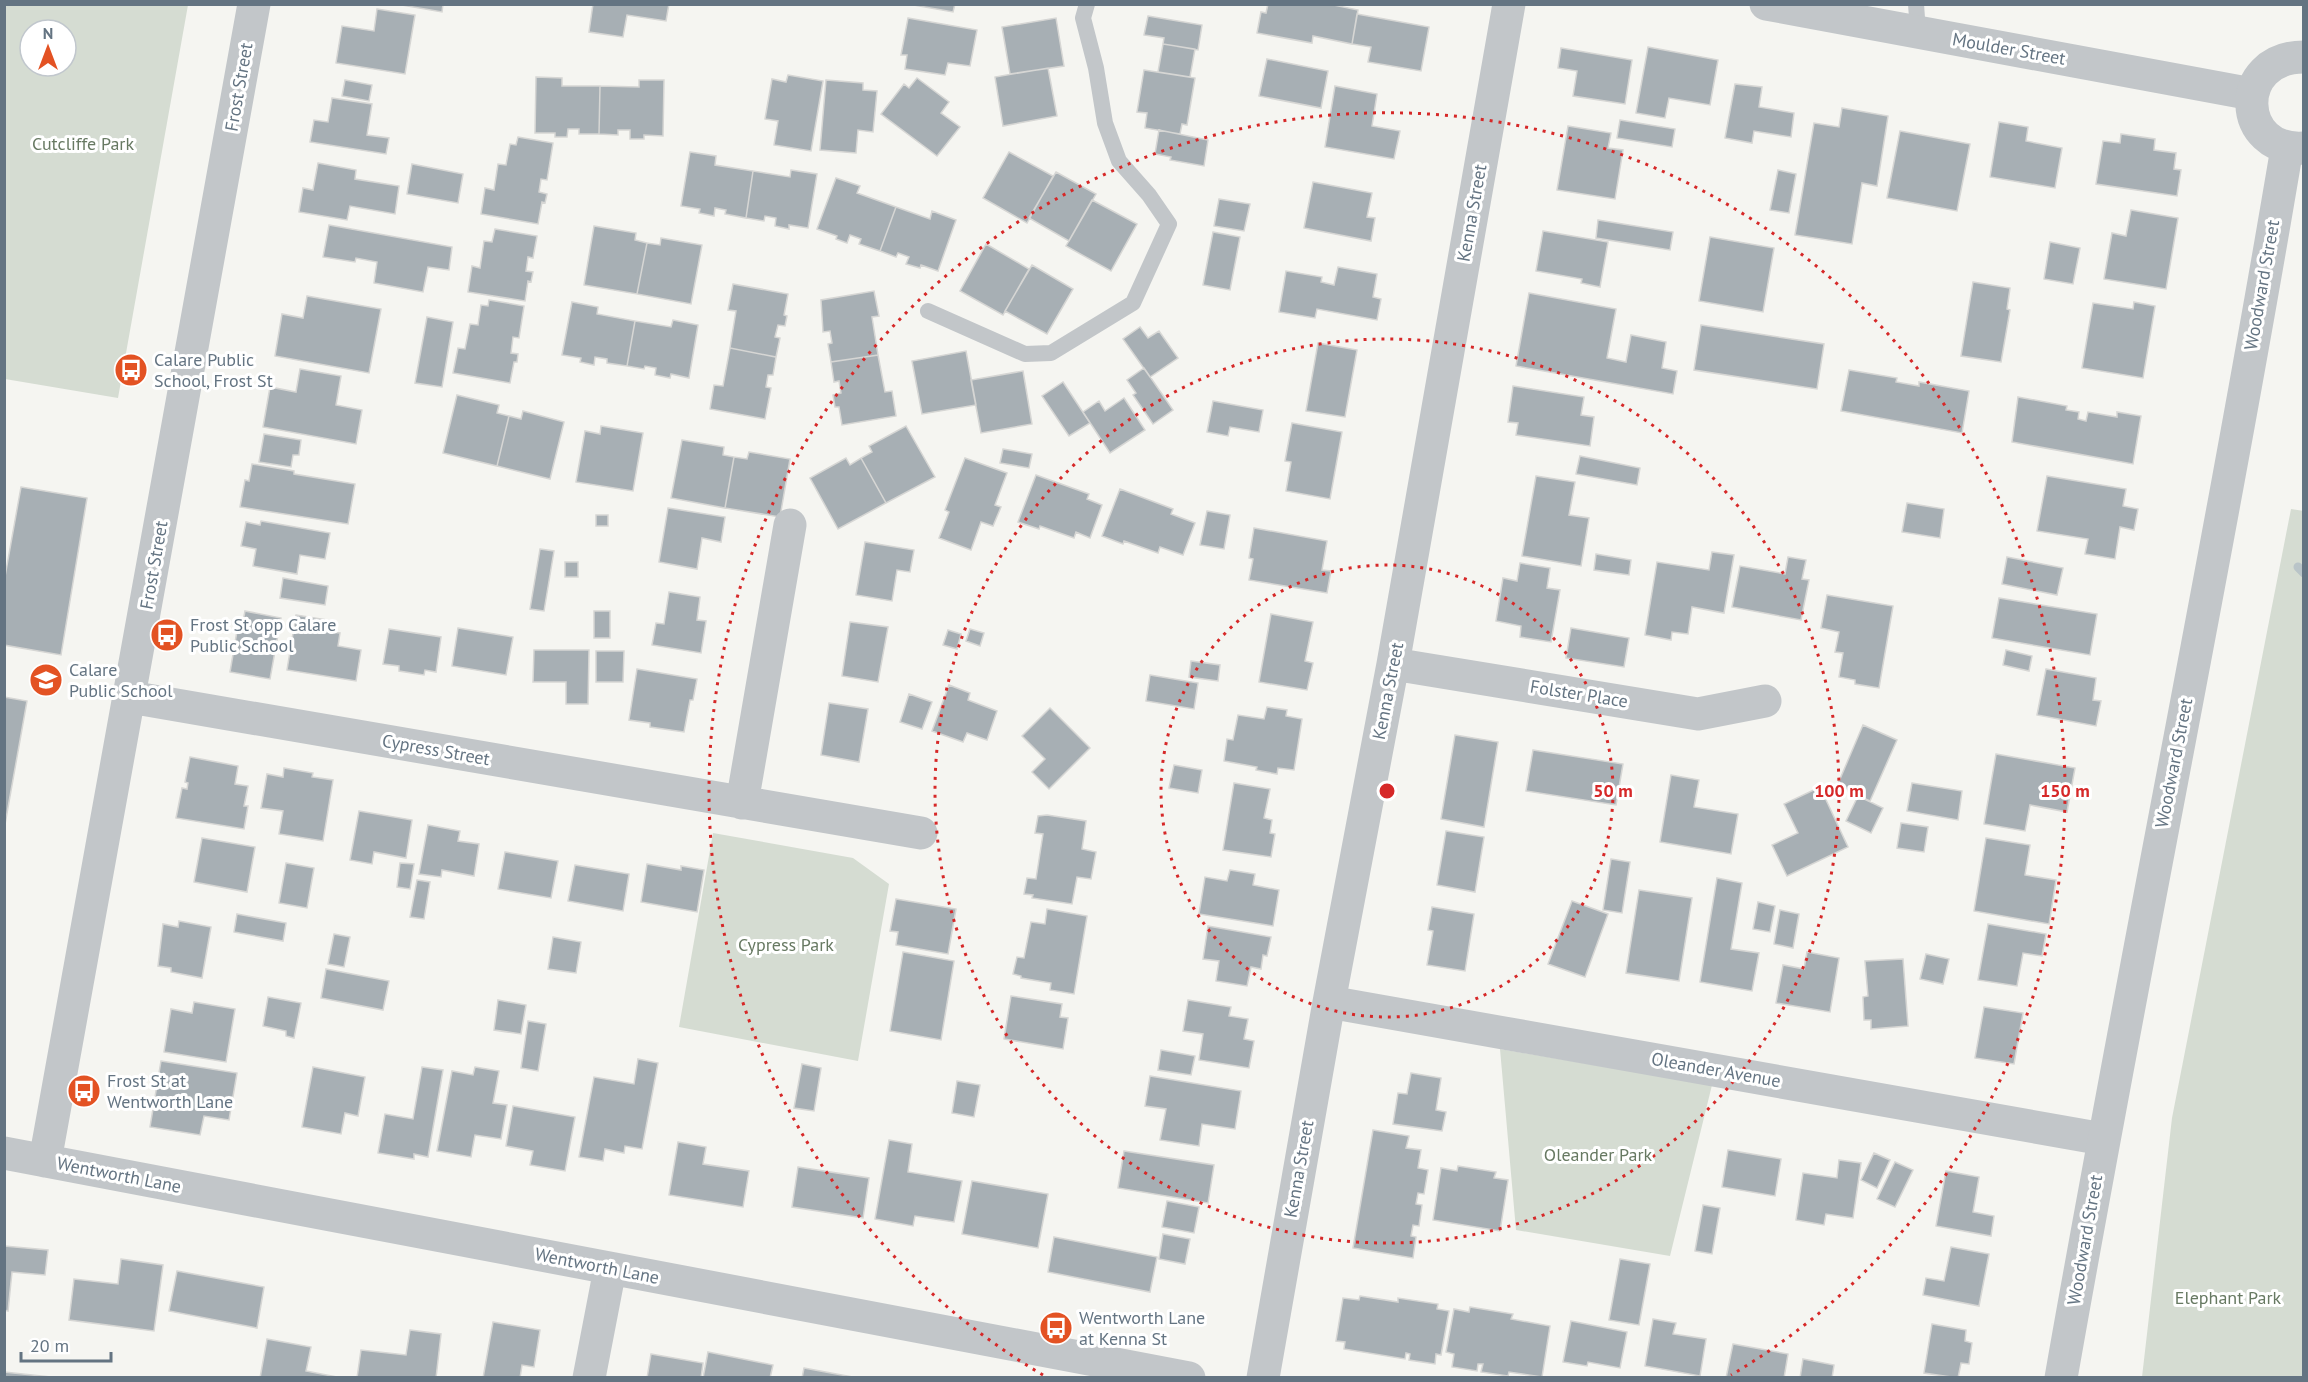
<svg xmlns="http://www.w3.org/2000/svg" width="2308" height="1382" viewBox="0 0 2308 1382" font-family="'PT Sans',sans-serif">
<rect width="100%" height="100%" fill="#f5f5f1"/>
<path fill="#d5dcd2" fill-rule="evenodd" d="M4,5H188L118,398L5,379ZM30,30H66V66H30Z
M2291,509L2304,511L2303,1377H2142L2172,1118Z
M713,833L853,858L889,884L858,1061L679,1027Z
M1500,1049L1712,1085L1670,1256L1516,1230Z"/>
<g fill="none" stroke-linecap="round" stroke-linejoin="round">
<path stroke="#b9c4c8" stroke-width="9" d="M2298,567L2304,573"/>
</g>
<path fill="#a7afb4" stroke="#d6d6d4" stroke-width="1.5" d="M396,4H443L442,12Z
M593,4H669L666,21L627,15L623,37L589,32Z
M908,4H955L953,12Z
M1268,4H1329L1358,10L1352,44L1313,36L1312,43L1257,33L1261,12L1266,13Z
M377,9L415,15L405,74L336,63L342,26L374,31Z
M1357,14L1429,27L1421,71L1368,62L1371,47L1352,44Z
M1148,16L1202,25L1198,50L1163,44L1164,38L1144,35Z
M908,18L977,30L970,66L948,63L945,75L905,69L907,55H901Z
M1056,18L1064,66L1010,74L1002,27Z
M1163,44L1195,49L1190,77L1158,72Z
M1648,47L1718,60L1710,105L1669,98L1665,118L1636,113Z
M1561,48L1632,60L1625,104L1573,96L1577,71L1558,68Z
M1267,59L1328,71L1321,108L1259,96Z
M1048,68L1057,116L1003,126L995,77Z
M1144,70L1195,78L1187,125L1182,124L1180,134L1145,128L1147,113L1137,112Z
M788,75L823,81L811,151L774,145L778,121L765,119L772,79L786,82Z
M536,77L562,78V86H600L599,134H579V129H568L567,137H555V133H535Z
M917,78L949,102L941,113L960,127L937,156L881,114L904,84L909,88Z
M345,80L372,85L369,101L342,96Z
M639,80H664L663,136L644,135V139H630V130H618V135L599,134L600,86L639,87Z
M826,80L863,83V90L877,91L873,132L858,130L856,153L820,150Z
M1735,84L1762,87L1759,107L1794,113L1791,137L1754,131L1752,143L1725,138Z
M1335,86L1377,94L1372,126L1400,131L1394,159L1325,147Z
M332,98L372,104L367,135L389,138L386,154L310,142L314,120L328,122Z
M1842,108L1888,116L1877,186L1862,183L1852,244L1795,235L1814,123L1839,127Z
M1620,120L1675,129L1672,147L1617,138Z
M1999,122L2028,127L2026,141L2062,148L2055,188L1990,177Z
M1568,126L1611,133L1608,148L1623,150L1615,199L1557,190Z
M1159,130L1208,140L1204,166L1170,160L1171,157L1155,154Z
M1900,131L1970,144L1957,211L1887,198Z
M2121,134L2155,139L2154,150L2176,153L2174,169L2181,170L2177,196L2096,184L2103,141L2120,143Z
M518,137L553,143L547,180L541,179L539,192L547,194L545,203L542,202L538,224L481,214L485,188L494,190L498,164L506,165L510,144L516,145Z
M690,152L716,156L715,165L753,171L746,218L725,214L726,210L715,208L714,216L699,213L700,209L681,206Z
M1009,152L1053,176L1027,223L983,198Z
M318,163L356,170L355,179L399,186L395,214L350,206L347,220L299,212L303,188L313,190Z
M412,164L463,174L458,203L407,194Z
M791,170L817,174L808,228L789,225V229L775,226L776,218L765,216L764,221L746,218L753,171L790,177Z
M1778,170L1796,174L1789,213L1770,210Z
M1056,172L1096,194L1069,241L1029,218Z
M836,178L860,186L857,193L896,207L880,251L859,244L861,239L850,235L847,243L836,239L837,236L817,229Z
M1313,182L1372,193L1367,217L1375,218L1371,241L1304,228Z
M1219,199L1250,204L1244,231L1214,226Z
M1092,200L1137,224L1111,271L1066,246Z
M896,207L930,219L932,211L956,220L938,271L921,265L920,268L906,264L909,257L898,253L896,257L880,251Z
M2131,210L2178,218L2166,289L2104,279L2112,233L2126,236Z
M1598,220L1673,232L1670,250L1596,238Z
M329,225L452,247L449,270L428,267L423,292L374,283L377,262L356,258L355,262L323,257Z
M594,226L636,233L635,240L647,243L637,294L584,285Z
M495,229L537,236L533,258L528,257L526,271L533,272L531,282L528,281L525,301L468,292L472,266L480,268L484,241L492,242Z
M1543,231L1608,242L1600,287L1581,283L1582,279L1536,271Z
M1213,232L1240,237L1230,290L1203,285Z
M1710,237L1774,248L1763,312L1699,301Z
M661,238L702,245L691,304L637,294L647,243L660,245Z
M2050,242L2080,248L2073,284L2044,279Z
M986,244L1029,269L1003,315L960,291Z
M1032,265L1073,289L1047,334L1005,311Z
M1338,267L1377,274L1373,297L1381,299L1377,320L1317,309L1315,318L1279,312L1286,271L1322,277L1321,282L1334,285Z
M1973,282L2010,288L2007,309L2010,310L2001,362L1961,356Z
M733,284L788,294L784,315L787,316L785,326L778,325L775,337L780,338L776,357L730,348L736,311L728,310Z
M874,291L879,316L872,317L878,355L831,362L828,344L832,343L830,331L823,332L821,300Z
M1529,293L1616,309L1607,358L1626,362L1631,335L1666,342L1662,368L1677,371L1673,394L1516,366Z
M307,296L381,309L369,373L275,356L282,314L303,318Z
M489,300L524,306L519,338L513,337L511,353L518,354L517,362H514L510,383L453,373L458,348L465,349L470,324L478,325L481,305L488,306Z
M572,302L598,307L597,314L635,321L627,366L607,363V359L595,357L594,365L580,362L581,358L562,355Z
M2134,302L2155,306L2143,378L2082,368L2093,303L2133,309Z
M427,317L453,322L442,387L415,383Z
M673,320L698,325L689,378L671,374L670,378L655,375L656,368L645,366L644,369L627,366L635,321L671,327Z
M1701,325L1824,344L1817,389L1694,370Z
M1140,327L1148,338L1159,331L1178,358L1150,377L1123,339Z
M1318,343L1357,350L1345,417L1306,411Z
M730,348L776,357L773,375H768L766,387L771,388L765,419L710,409L714,385L723,386Z
M966,351L976,405L922,414L912,361Z
M878,355L885,392L892,391L896,416L842,425L839,407H835L833,395L841,393L839,381L834,382L831,362Z
M1144,368L1173,410L1153,424L1133,395L1136,393L1127,380Z
M300,369L341,376L336,405L362,410L356,444L263,427L270,387L296,392Z
M1849,370L1897,378L1896,382L1919,386V382L1969,391L1962,433L1841,411Z
M1023,371L1032,424L981,433L971,380Z
M1063,382L1090,423L1069,436L1042,396Z
M1513,386L1584,397L1581,415L1594,417L1590,446L1516,435L1518,423L1508,422Z
M457,395L499,405L497,413L509,416L497,466L443,453Z
M2018,397L2067,406L2066,410L2079,412L2078,419L2086,421L2088,412L2117,417V412L2141,416L2133,464L2012,442Z
M1124,398L1145,430L1110,453L1083,412L1099,401L1105,411Z
M1213,401L1263,410L1259,432L1230,427L1228,436L1207,432Z
M523,411L564,422L550,479L497,466L509,416L521,419Z
M1292,423L1342,432L1330,499L1286,491L1291,462L1285,461Z
M601,426L643,433L633,491L576,482L585,431L600,434Z
M906,426L935,477L886,503L861,458L872,452L869,446Z
M264,434L301,440L299,455H293L291,467L259,462Z
M682,440L724,447L723,455L734,457L725,508L671,498Z
M1003,449L1032,454L1029,468L1000,463Z
M749,452L790,459L780,517L725,508L734,457L747,459Z
M1580,456L1640,468L1637,485L1576,474Z
M846,458L850,465L861,458L886,503L838,529L810,478Z
M965,458L1007,473L995,505L1001,507L993,526L981,522L971,550L939,538L949,512L945,510Z
M252,464L294,471V474L355,484L348,524L240,507L245,480L249,481Z
M1036,475L1089,494L1087,499L1102,505L1090,538L1076,532L1074,538L1040,526L1039,529L1018,522Z
M1536,476L1575,482L1569,515L1589,518L1581,566L1522,556Z
M2047,476L2126,489L2123,506L2138,509L2134,530L2120,527L2115,559L2085,554L2088,539L2037,531Z
M21,487L87,498L61,655L4,645V582Z
M1120,489L1173,509L1171,514L1195,523L1183,555L1160,547L1158,553L1124,541L1123,544L1102,536Z
M1907,503L1944,509L1940,538L1902,532Z
M668,508L725,517L721,542L702,538L697,569L659,562Z
M1207,511L1230,515L1224,549L1200,545Z
M596,515H608V526H596Z
M261,521L330,533L325,559L300,555L297,574L253,566L256,549L241,546L246,522L260,525Z
M1254,528L1327,541L1322,570L1331,571L1327,593L1249,580L1253,559L1249,558Z
M865,542L914,550L910,572L897,570L892,601L856,595Z
M540,549L554,551L544,611L530,609Z
M1712,552L1734,555L1724,613L1692,607L1688,634L1672,632L1671,640L1645,635L1657,562L1709,570Z
M1596,554L1631,560L1629,575L1594,570Z
M1788,557L1806,560L1802,579L1809,580L1801,620L1732,607L1740,566L1785,574Z
M2007,557L2063,568L2057,595L2002,584Z
M565,562H578V577H565Z
M1520,563L1550,568L1547,588L1560,590L1551,642L1520,637L1521,626L1496,621L1503,578L1517,581Z
M283,578L328,586L325,605L280,598Z
M669,592L700,597L697,620L706,621L701,653L652,645L656,623L664,624Z
M1827,595L1893,606L1879,688L1855,684V680L1839,677L1843,653L1835,652L1839,632L1821,628Z
M1999,598L2097,614L2090,655L1992,638Z
M245,611L281,618L270,679L230,672L237,631L241,632Z
M594,611H610V638H594Z
M1271,614L1313,622L1305,661L1313,663L1307,690L1259,682Z
M296,615L334,621L332,632L340,633L338,646L361,650L356,681L287,670Z
M850,622L888,627L878,682L842,676Z
M458,628L513,637L506,675L452,666Z
M1571,628L1629,638L1624,667L1566,658Z
M389,629L441,637L436,672L425,670L424,675L399,671V666L383,664Z
M970,629L984,633L980,646L966,641Z
M948,630L961,634L957,649L943,645Z
M534,650H589L588,704H566V682H533Z
M2006,650L2032,656L2029,671L2003,665Z
M596,651H624L623,682H596Z
M1191,661L1220,665L1218,681L1189,677Z
M637,669L697,679L693,700H690L684,732L650,727V723L629,720Z
M2046,669L2096,678L2093,700L2101,701L2096,726L2037,715Z
M1150,675L1198,683L1194,709L1146,701Z
M949,685L970,693L968,700L997,711L987,740L967,733L963,742L932,731Z
M909,694L932,702L922,729L900,722Z
M4,697L27,701L4,830Z
M829,703L868,709L859,762L821,755Z
M1267,707L1287,710L1286,716L1302,719L1294,770L1278,768L1277,774L1256,770L1257,767L1224,761L1227,739L1233,740L1238,715L1264,719Z
M1050,708L1090,748L1049,789L1032,772L1045,759L1022,736Z
M1863,725L1897,740L1870,801L1837,786Z
M1455,735L1498,742L1484,827L1441,819Z
M1533,750L1623,764L1616,805L1526,791Z
M1996,754L2075,768L2067,812L2030,805L2025,831L1984,824Z
M190,757L238,766L235,784L248,786L244,806H248L244,829L176,818L182,788L187,789L188,783L185,782Z
M1174,765L1202,770L1198,793L1169,788Z
M284,768L313,773L312,777L333,780L323,841L279,834L283,811L261,808L267,774L283,777Z
M1671,775L1699,780L1694,807L1738,814L1731,854L1660,842Z
M1234,783L1270,789L1264,818L1272,820L1270,833L1275,834L1271,857L1223,850Z
M1912,783L1962,791L1958,820L1907,811Z
M1820,787L1848,847L1787,876L1772,845L1798,833L1784,804Z
M1858,796L1883,808L1871,833L1846,821Z
M359,811L412,820L406,858L374,852L372,864L350,860Z
M1047,815L1086,821L1082,849L1096,852L1091,879L1077,877L1072,904L1032,898L1033,895L1024,894L1027,878L1036,879L1043,834L1035,833L1038,816Z
M1901,823L1928,827L1924,852L1897,848Z
M428,825L460,831L458,841L479,844L474,876L442,870L441,877L419,874Z
M1446,831L1484,837L1475,892L1437,885Z
M202,838L255,847L247,892L194,882Z
M1986,838L2030,845L2025,875L2056,880L2049,924L1974,911Z
M505,852L558,861L551,898L498,889Z
M1611,859L1630,862L1622,913L1603,910Z
M286,863L314,868L307,908L279,903Z
M400,863L414,864L410,889L397,887Z
M647,864L681,870V866L704,870L697,912L641,902Z
M575,865L629,874L623,911L568,901Z
M1230,870L1255,874L1253,885L1279,890L1273,926L1199,914L1205,877L1227,881Z
M1717,878L1742,883L1731,949L1759,953L1752,991L1700,982Z
M417,880L430,882L424,919L410,917Z
M1639,890L1692,898L1679,981L1626,973Z
M896,899L956,909L948,954L896,945L898,932L890,931Z
M1572,901L1608,914L1585,977L1548,964Z
M1758,902L1775,906L1770,932L1753,929Z
M1432,907L1474,914L1465,971L1427,965L1433,931L1428,930Z
M1047,909L1087,916L1074,994L1050,990L1051,983L1021,978V976L1013,974L1017,957L1024,958L1031,922L1045,924Z
M1780,910L1799,914L1793,948L1774,944Z
M237,914L286,923L283,941L234,932Z
M179,921L211,927L202,978L171,972V968L158,966L163,924L178,927Z
M1988,924L2046,934L2042,956L2023,953L2017,986L1978,980Z
M1208,926L1271,937L1267,956L1263,955L1261,969L1251,967L1247,986L1216,981L1219,961L1203,959Z
M334,934L350,937L344,967L328,964Z
M553,937L581,942L576,973L548,969Z
M903,952L954,961L941,1040L890,1031Z
M1807,952L1839,958L1830,1012L1776,1003L1783,965L1804,969Z
M1926,954L1949,959L1943,984L1920,979Z
M1903,959L1908,1026L1871,1029V1020H1864L1863,997L1868,996L1865,961Z
M326,969L389,981L383,1010L321,998Z
M1011,996L1062,1004L1060,1017L1068,1018L1063,1049L1004,1039Z
M268,997L301,1003L294,1038L286,1036V1031L263,1026Z
M498,1000L526,1005L521,1034L494,1030Z
M1188,1000L1231,1007L1229,1016L1248,1019L1244,1039L1254,1041L1249,1068L1199,1060L1203,1034L1183,1031Z
M194,1002L235,1009L226,1062L164,1052L171,1009L192,1013Z
M1984,1007L2023,1013L2014,1064L1975,1058Z
M528,1021L546,1024L538,1071L521,1068Z
M1161,1050L1195,1056L1191,1075L1158,1070Z
M638,1059L658,1063L642,1149L625,1146L624,1153L605,1149L603,1161L579,1157L594,1077L634,1084Z
M161,1061L237,1073L229,1120L204,1116L200,1135L150,1127Z
M802,1064L821,1068L814,1111L794,1108Z
M313,1067L365,1077L358,1116L345,1113L341,1134L302,1127Z
M422,1067L443,1070L428,1157L414,1154V1159L378,1153L385,1114L413,1119Z
M475,1067L499,1071L493,1103L507,1105L501,1139L475,1135L471,1157L437,1151L452,1071L473,1075Z
M1411,1073L1441,1078L1436,1110L1446,1112L1442,1131L1393,1124L1398,1093L1407,1094Z
M1150,1076L1241,1091L1235,1129L1202,1124L1199,1146L1160,1140L1166,1109L1145,1106Z
M957,1081L980,1085L974,1117L952,1113Z
M513,1106L575,1117L565,1171L530,1165L533,1151L506,1146Z
M1373,1130L1409,1136L1406,1148L1421,1150L1418,1168L1428,1170L1424,1194L1418,1193L1416,1204L1422,1205L1419,1226L1413,1225L1411,1236L1416,1237L1413,1258L1353,1248Z
M889,1140L912,1144L908,1172L962,1181L954,1222L915,1216L913,1226L875,1219Z
M678,1142L706,1147L703,1164L749,1171L743,1207L669,1195Z
M1728,1150L1781,1159L1775,1196L1722,1187Z
M1124,1151L1214,1165L1208,1203L1118,1188Z
M1874,1153L1890,1160L1877,1188L1861,1180Z
M1839,1160L1861,1163L1853,1218L1826,1214L1824,1225L1796,1220L1803,1173L1837,1178Z
M1895,1162L1913,1170L1895,1207L1877,1199Z
M1458,1166L1496,1172L1494,1178L1508,1180L1500,1231L1433,1220L1441,1168L1457,1171Z
M798,1167L869,1178L863,1218L792,1207Z
M1946,1171L1979,1177L1973,1212L1994,1216L1991,1236L1936,1226Z
M972,1181L1048,1194L1038,1248L962,1234Z
M1167,1201L1199,1207L1194,1233L1162,1227Z
M1703,1205L1720,1208L1712,1254L1695,1251Z
M1163,1234L1190,1239L1185,1264L1159,1259Z
M1054,1237L1157,1257L1150,1292L1048,1272Z
M4,1246L48,1250L45,1275L12,1272L8,1311L4,1310Z
M1951,1247L1989,1254L1979,1306L1923,1295L1926,1278L1944,1281Z
M121,1259L163,1265L154,1331L69,1320L74,1279L118,1284Z
M1620,1259L1650,1264L1639,1325L1609,1320Z
M177,1271L264,1287L257,1328L169,1311Z
M1360,1296L1398,1302V1298L1438,1304L1437,1309L1449,1311L1441,1355L1436,1354L1435,1364L1409,1360L1410,1354L1406,1353L1405,1359L1344,1349L1345,1342L1336,1341L1343,1298L1359,1300Z
M1470,1307L1513,1314L1511,1319L1550,1326L1542,1377L1509,1372L1508,1376L1481,1372L1483,1364H1478L1477,1371L1452,1367L1454,1354L1446,1352L1454,1309L1469,1312Z
M1653,1319L1676,1323L1673,1334L1706,1339L1700,1376L1645,1366Z
M1571,1321L1627,1332L1620,1368L1588,1362L1587,1366L1563,1362Z
M493,1322L540,1330L534,1367L522,1365L520,1378H483Z
M1932,1324L1966,1330L1965,1341L1972,1343L1969,1364L1961,1363L1958,1378L1924,1373Z
M410,1330L441,1334L436,1378H357L361,1350L406,1355Z
M267,1339L311,1347L306,1371L342,1378H260Z
M1733,1344L1788,1354L1784,1378H1726Z
M708,1352L773,1365L770,1378H703Z
M651,1354L703,1363L701,1378H647Z
M1803,1359L1834,1365L1832,1378H1800Z
M804,1368L858,1378H802Z
M4,1372L51,1377L4,1378Z"/>
<g fill="none" stroke-linecap="round" stroke-linejoin="round">
<path stroke="#c2c6c9" stroke-width="16" d="M1916,4L1918,32
M928,311L1025,354L1051,353L1133,303L1169,224L1149,195L1119,161L1105,123L1096,68L1083,18L1087,4"/>
<path stroke="#c2c6c9" stroke-width="33" d="M1766,4L2252,94
M1393,664L1698,714L1765,701
M130,697L921,833
M742,803L790,525
M1329,1002L2103,1139
M4,1153L1189,1378
M45,1161L254,4
M589,1378L610,1269
M1263,1378L1329,1002L1393,664L1509,4"/>
<path stroke="#c2c6c9" stroke-width="33" d="M2304,57C2232,57 2237,153 2304,148
M2061,1378C2133,967 2218,559 2287,148"/>
</g>
<g fill="none" stroke="#d62828" stroke-width="3" stroke-dasharray="3 6">
<circle cx="1387" cy="791" r="226"/>
<circle cx="1387" cy="791" r="452"/>
<path d="M1043 1375A678 678 0 1 1 1731 1375"/>
</g>
<defs>
<symbol id="bus-disc" viewBox="-11 -11 22 22"><circle r="9.5" fill="#e35223" stroke="#fff"/><path d="M-5-6H5V4H4V6H2V4H-2V6H-4V4H-5ZM-3.5-4V0h7V-4ZM-3.5 1.2v1.5H-2V1.2ZM2 1.2v1.5H3.5V1.2Z" fill="#fff"/></symbol>
<symbol id="school-disc" viewBox="-11 -11 22 22"><circle r="9.5" fill="#e35223" stroke="#fff"/><path d="M0-5L7-2L0 1L-7-2ZM-4 1L0 2.5L4 1V4Q0 6-4 4Z" fill="#fff"/></symbol>
</defs>
<g fill-rule="evenodd">
<use href="#bus-disc" x="112" y="351" width="38" height="38"/>
<use href="#bus-disc" x="148" y="616" width="38" height="38"/>
<use href="#school-disc" x="27" y="661" width="38" height="38"/>
<use href="#bus-disc" x="65" y="1072" width="38" height="38"/>
<use href="#bus-disc" x="1037" y="1309" width="38" height="38"/>
</g>
<g text-anchor="middle" stroke-width="6" stroke-linejoin="round" paint-order="stroke">
<g font-size="18" fill="#647482" stroke="#fff">
<text transform="translate(2009 49) rotate(10)" y="6">Moulder Street</text>
<text transform="translate(239 87) rotate(-80)" y="6">Frost Street</text>
<text transform="translate(1472 213) rotate(-80)" y="6">Kenna Street</text>
<text transform="translate(2262 285) rotate(-80)" y="6">Woodward Street</text>
<text transform="translate(154 565) rotate(-80)" y="6">Frost Street</text>
<text transform="translate(1388 691) rotate(-79)" y="6">Kenna Street</text>
<text transform="translate(1579 694) rotate(9)" y="6">Folster Place</text>
<text transform="translate(436 750) rotate(10)" y="6">Cypress Street</text>
<text transform="translate(2174 763) rotate(-79)" y="6">Woodward Street</text>
<text transform="translate(1716 1070) rotate(10)" y="6">Oleander Avenue</text>
<text transform="translate(1299 1169) rotate(-80)" y="6">Kenna Street</text>
<text transform="translate(119 1175) rotate(11)" y="6">Wentworth Lane</text>
<text transform="translate(2085 1240) rotate(-80)" y="6">Woodward Street</text>
<text transform="translate(597 1266) rotate(11)" y="6">Wentworth Lane</text>
</g>
<g font-size="18" fill="#677962" stroke="#fff">
<text x="83" y="150">Cutcliffe Park</text>
<text x="786" y="951">Cypress Park</text>
<text x="1598" y="1161">Oleander Park</text>
<text x="2228" y="1304">Elephant Park</text>
</g>
<g font-size="18" fill="#647482" stroke="#fff" text-anchor="start">
<text x="154" y="366">Calare Public<tspan x="154" dy="21">School, Frost St</tspan></text>
<text x="190" y="631">Frost St opp Calare<tspan x="190" dy="21">Public School</tspan></text>
<text x="69" y="676">Calare<tspan x="69" dy="21">Public School</tspan></text>
<text x="107" y="1087">Frost St at<tspan x="107" dy="21">Wentworth Lane</tspan></text>
<text x="1079" y="1324">Wentworth Lane<tspan x="1079" dy="21">at Kenna St</tspan></text>
</g>
</g>
<circle cx="1387" cy="791" r="9" fill="#d62828" stroke="#fff" stroke-width="3"/>
<g font-size="18" text-anchor="middle" font-weight="bold" fill="#d62828" stroke="#fff" stroke-width="6" stroke-linejoin="round" paint-order="stroke">
<text x="1613" y="797">50 m</text>
<text x="1839" y="797">100 m</text>
<text x="2065" y="797">150 m</text>
</g>
<rect width="2308" height="1382" fill="none" stroke="#647482" stroke-width="12"/>
<g transform="translate(48 48)"><circle r="28" fill="#ffffff" stroke="#c1c7cd" stroke-width="1.5"/>
<path d="M0-4.5L10 22L0 15L-10 22Z" fill="#e35223"/>
<text y="-9" font-size="16" font-weight="bold" text-anchor="middle" fill="#647482">N</text>
</g>
<path d="M21 1352v9h90v-9" fill="none" stroke="#647482" stroke-width="3"/>
<text x="30" y="1352" font-size="18" fill="#647482" stroke="#ffffff" stroke-width="4.5" paint-order="stroke">20 m</text>
</svg>
